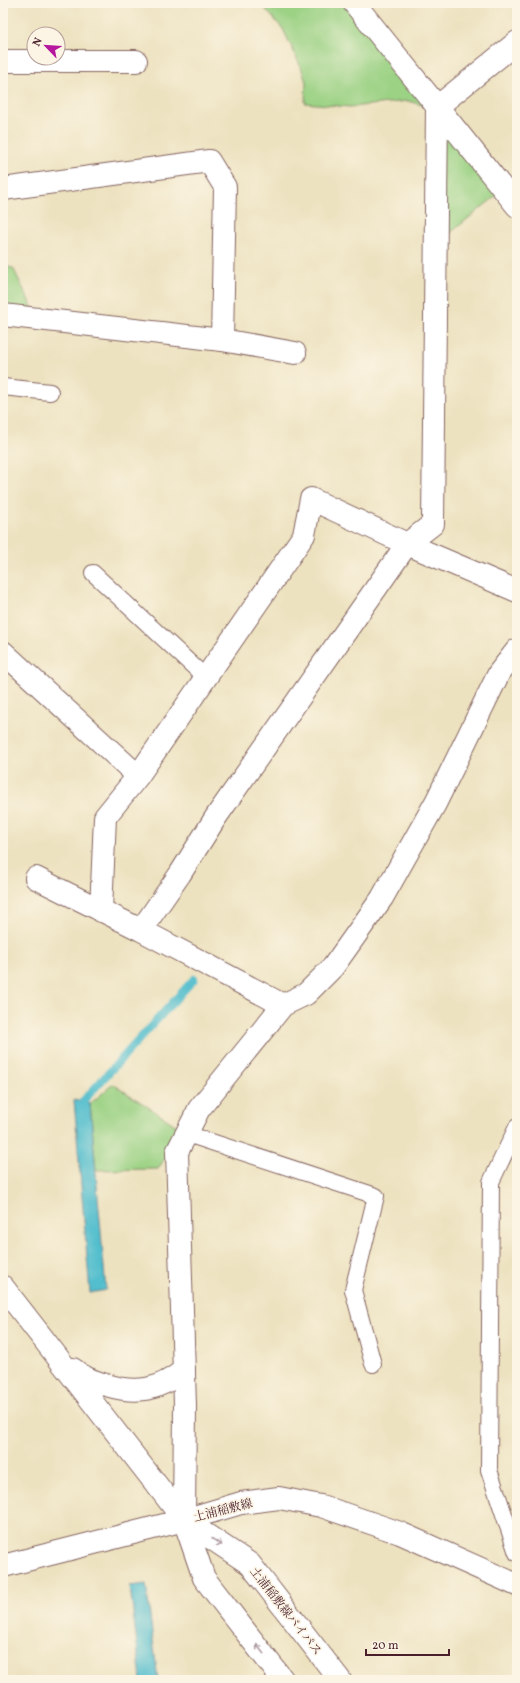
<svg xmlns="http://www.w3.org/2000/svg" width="520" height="1683" viewBox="0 0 520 1683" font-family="Vollkorn,'Noto Serif JP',serif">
<rect width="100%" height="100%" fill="#fcf5e5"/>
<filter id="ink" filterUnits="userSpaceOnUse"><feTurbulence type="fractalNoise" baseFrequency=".025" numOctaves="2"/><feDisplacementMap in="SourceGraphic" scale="8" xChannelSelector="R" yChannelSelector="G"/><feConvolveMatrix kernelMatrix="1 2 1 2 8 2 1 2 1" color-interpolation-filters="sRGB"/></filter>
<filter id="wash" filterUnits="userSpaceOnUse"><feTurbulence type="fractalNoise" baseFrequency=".012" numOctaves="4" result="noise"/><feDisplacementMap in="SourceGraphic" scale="16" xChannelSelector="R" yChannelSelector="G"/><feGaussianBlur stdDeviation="0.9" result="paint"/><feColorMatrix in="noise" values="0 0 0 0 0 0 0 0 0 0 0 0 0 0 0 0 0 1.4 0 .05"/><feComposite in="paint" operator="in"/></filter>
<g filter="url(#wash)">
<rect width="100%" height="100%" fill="#ede2c0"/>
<path fill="#9bd284" stroke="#727858" d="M260,3H347L429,107L408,101L350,107L305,103L306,82L301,67L283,29Z
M441,118L501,192L439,242Z
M3,266L13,268L35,313L3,308Z
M113,1084L180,1128L170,1151L158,1169L96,1170L90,1104Z"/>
<path fill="#52becd" stroke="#4e6e7c" d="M74,1100L90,1104L106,1290L90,1293Z
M146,1584L158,1680H141L130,1586Z"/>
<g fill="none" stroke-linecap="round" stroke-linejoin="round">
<path stroke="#52becd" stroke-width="8" d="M84,1112L83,1101L194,979"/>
</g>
</g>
<g filter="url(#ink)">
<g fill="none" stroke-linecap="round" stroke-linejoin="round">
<defs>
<path id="service" d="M3,387L50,392
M93,573L206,678
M517,1127L491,1182L489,1470L517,1553
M187,1134L376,1196L353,1290L373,1364"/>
<path id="minor" d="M354,3L517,206
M3,61H136
M437,107L517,42
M3,189L209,161L225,187L222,340L3,315
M222,340L295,353
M3,652L138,776L304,535L311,499L407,544L517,591
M36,878L141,930L283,1005
M101,911L105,817L138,776
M141,930L180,874L216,817L407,544L433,524L437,107
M3,1566L184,1520L185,1405L177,1152L199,1109L283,1005L306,994L333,967L382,898L436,802L499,673L517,650"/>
<path id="primary" d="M3,1287L184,1520L250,1564L340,1680
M73,1369C83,1378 93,1381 106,1385C137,1394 158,1391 184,1370
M184,1520L241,1503L279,1498L321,1506L400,1533L517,1585
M184,1520L204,1578L283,1680"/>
</defs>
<use href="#service" stroke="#83635f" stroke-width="18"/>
<use href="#minor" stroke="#83635f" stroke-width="24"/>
<use href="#primary" stroke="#83635f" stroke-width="24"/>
<use href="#service" stroke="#fff" stroke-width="16"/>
<use href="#minor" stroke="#fff" stroke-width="22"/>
<use href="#primary" stroke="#fff" stroke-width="22"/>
</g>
<defs><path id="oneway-shaft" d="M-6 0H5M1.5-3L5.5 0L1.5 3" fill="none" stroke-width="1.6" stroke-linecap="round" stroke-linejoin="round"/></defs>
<g stroke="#ae9aa0">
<use href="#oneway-shaft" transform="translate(217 1542) rotate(34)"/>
<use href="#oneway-shaft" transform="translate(260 1649) rotate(-128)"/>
</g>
</g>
<g text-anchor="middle" stroke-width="3.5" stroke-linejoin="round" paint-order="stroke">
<g font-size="12" fill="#4a1f2b" stroke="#fcf5e5">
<text transform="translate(223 1510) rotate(-14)" y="4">土浦稲敷線</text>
<text transform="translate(286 1611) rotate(52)" y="4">土浦稲敷線バイパス</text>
</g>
</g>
<rect width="520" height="1683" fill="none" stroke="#fcf5e5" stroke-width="16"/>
<g transform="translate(46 46) rotate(295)"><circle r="19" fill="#fcf5e5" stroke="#b59f9b"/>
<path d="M0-3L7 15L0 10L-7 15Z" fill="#b5179e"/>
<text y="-6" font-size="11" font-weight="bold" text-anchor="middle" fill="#4a1f2b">N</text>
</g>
<path d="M366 1649v6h83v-6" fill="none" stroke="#4a1f2b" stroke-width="2"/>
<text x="372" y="1649" font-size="12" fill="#4a1f2b" stroke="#fcf5e5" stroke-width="3" paint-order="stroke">20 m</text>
</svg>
